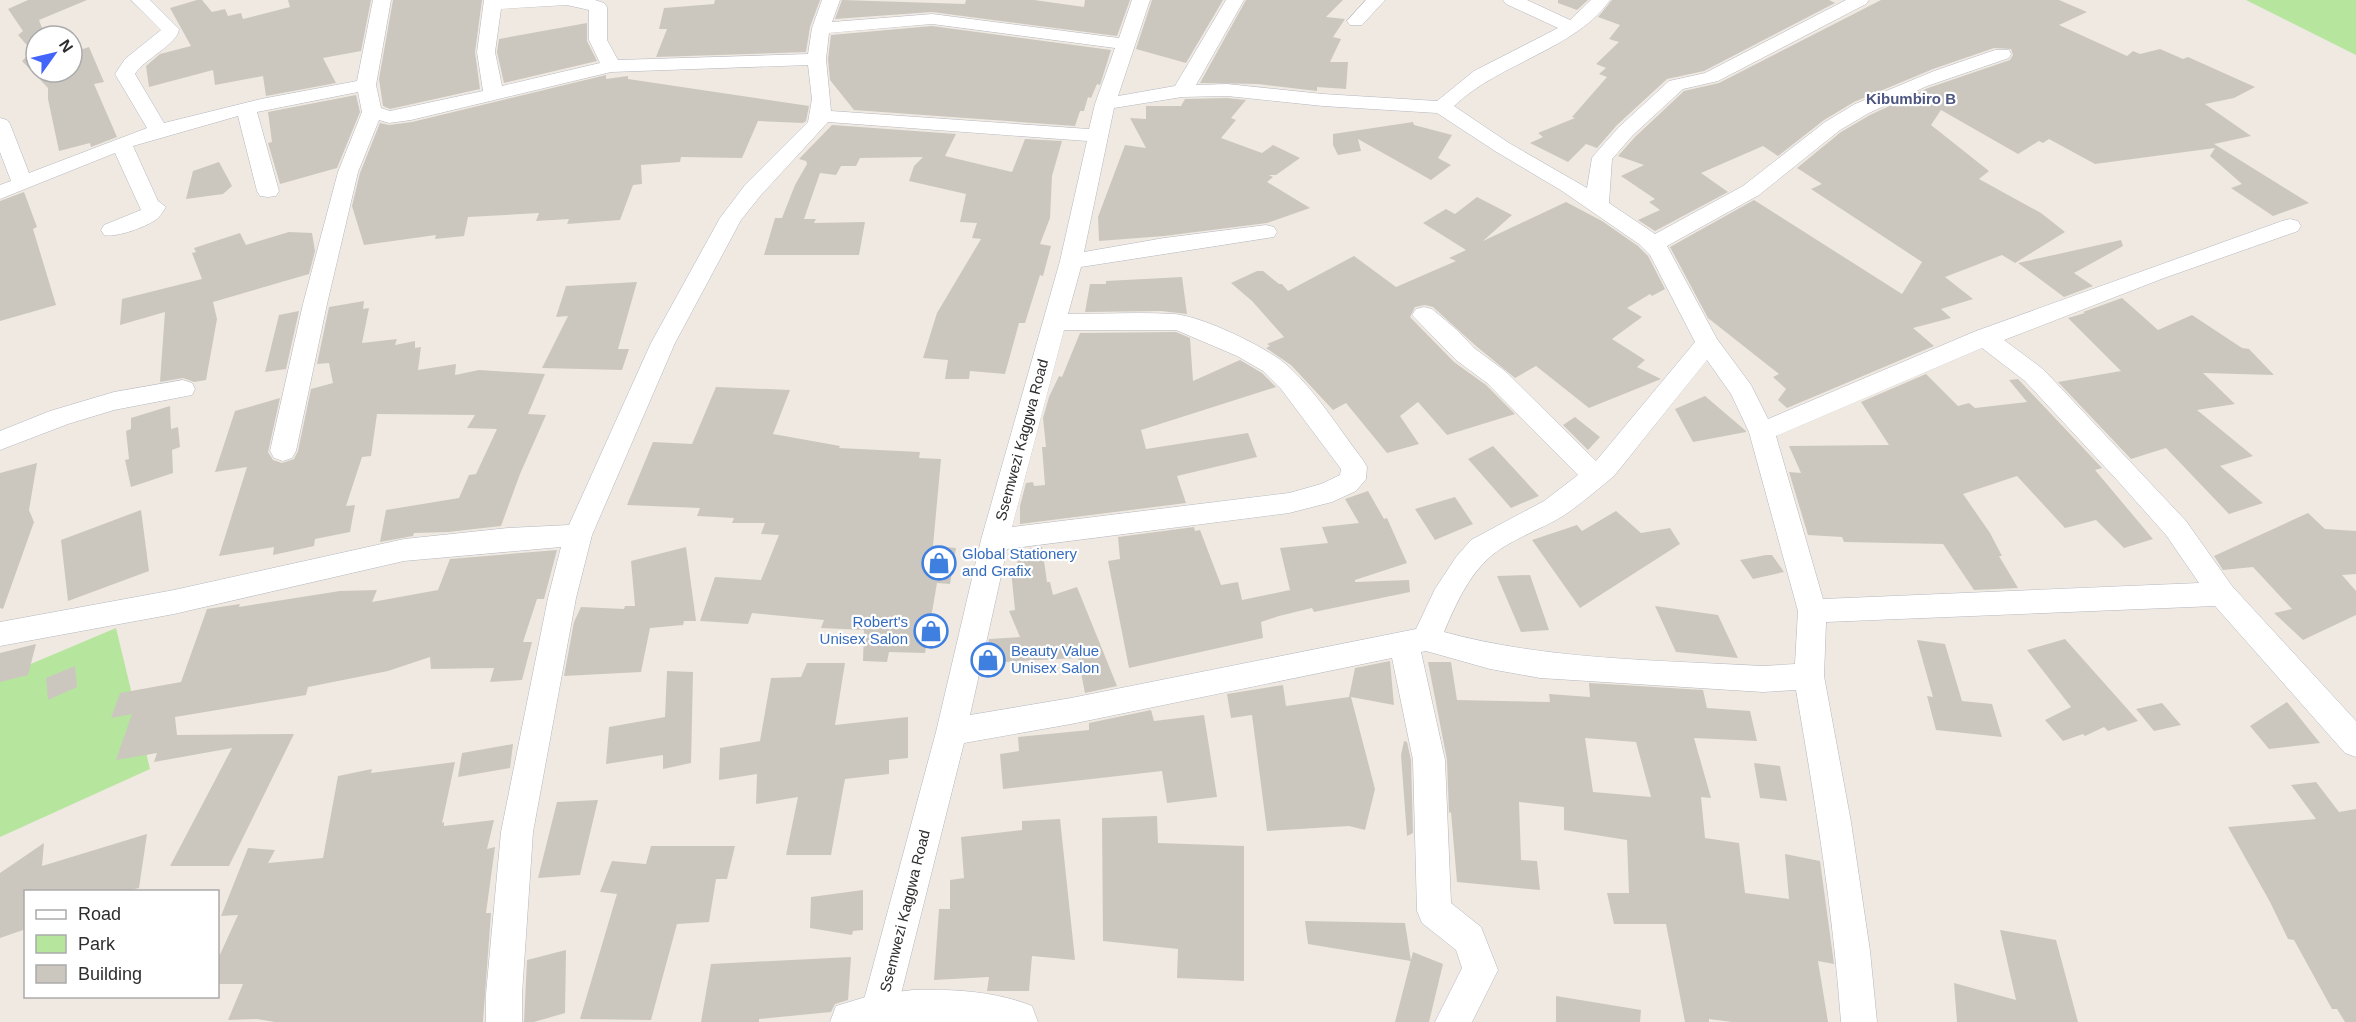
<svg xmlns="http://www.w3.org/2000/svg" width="2356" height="1022" viewBox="0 0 2356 1022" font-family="Helvetica,sans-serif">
<rect width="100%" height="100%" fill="#efe9e1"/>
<path fill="#b6e59e" d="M2246,0H2356V55Z
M116,628L150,769L0,837V677Z"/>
<path fill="#cbc7bf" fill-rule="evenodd" d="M28,0H87L39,20L45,36H36V72H72V39L83,49L89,47L104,82L94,84L117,137L91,147L90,143L59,151L48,99V88L22,61L32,51L18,35L23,31L8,9Z
M197,0H202L212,12L225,9L228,16L241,13L243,19L290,7L288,0H371L361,51L323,58L336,83L266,96L263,76L215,85L213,70L149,87L146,66L160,54L191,46L170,8Z
M393,0H482L475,52L480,89L390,109L383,106L379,79Z
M715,0H820L810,27L806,52L656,57L667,29H659L664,8L714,4Z
M842,0L965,4L966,0H1034L1084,7L1085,0H1130L1117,36L932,12L835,19Z
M1152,0H1223L1186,63L1136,49Z
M1246,0H1343L1326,17L1345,19L1333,37L1341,39L1330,62H1348L1346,89L1317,87V91L1258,84L1200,83Z
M1558,0H1588L1577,10L1558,3Z
M1612,0H1829L1835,3L1704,71L1667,79L1617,125L1597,148L1586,144L1568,162L1530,143L1543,137L1538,133L1575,118L1572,117L1607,77L1599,74L1606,68L1596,64L1619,42L1609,39L1620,25L1598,17Z
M1881,0H2059L2087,12L2059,25L2127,56L2133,51L2140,54L2160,49L2183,59L2188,57L2255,87L2234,98L2205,104L2251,136L2214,144L2309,203L2273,216L2231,188L2242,184L2210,156L2215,148L2095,164L2049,139L2043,143L2039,141L2018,154L1941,110L1931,125L1989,171L1979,179L2041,213L2065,232L2015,263L2002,255L1945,277L1973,299L1941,309L1951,318L1913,328L1934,346L1787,408L1778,400L1786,389L1773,377L1779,374L1708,318L1670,247L1754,200L1902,294L1922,262L1811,189L1822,184L1797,168L1841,132L1870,115L1928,88L2010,60L2013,55L2011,49L1994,48L1933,69L1854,102L1824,120L1778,156L1763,146L1701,173L1728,192L1655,231L1638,220L1660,210L1649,202L1655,199L1621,176L1644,165L1618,156L1635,137L1684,91L1719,83Z
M587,23V41L597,61L504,83L497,52L499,39Z
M932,26L1111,50L1100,85L1097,84L1091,98L1088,97L1084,111H1080L1075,126L854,110L830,80L828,59L831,35Z
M606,75V79L628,76V79L809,106L806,121L803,123L758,121L742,158L681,157L680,162L641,165L642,184L633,185L620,220L567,224L569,219L536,221L539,213L468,217L464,236L435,239L436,235L364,245L352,206L360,173L380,123L389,125L412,122Z
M356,95L360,112L337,168L280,184L268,143L272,142L268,112Z
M1227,98L1246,100L1231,118L1236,120L1221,138L1262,153L1273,145L1300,158L1276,175H1269L1273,177L1267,182L1310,208L1267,223L1164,236L1099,241L1098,217L1125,145L1146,148L1130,118L1146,119V106H1181L1185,99Z
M1413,122L1414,125L1452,135L1438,158L1451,165L1431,180L1358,139L1361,151L1338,155L1333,145V134Z
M832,125L956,134L945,156L1012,172L1025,139L1062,141L1052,176L1050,218L1040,244L1051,246L1043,276L1040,275L1025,323H1019L1005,374L970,371L969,379H945L948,360L923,358L937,313L981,239L972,238L977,223L960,222L966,194L909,181L914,166L923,157L860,158L856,166H841L836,175L820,173L804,219H816L814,223L865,222L859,255H764L775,218H782L795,185L807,164L806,161L799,159Z
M219,162L232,186L223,194L186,199L193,171Z
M24,192L37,227L33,229L56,305L0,321V201Z
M1477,197L1512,215L1483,241L1566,202L1602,221L1638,246L1648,256L1665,289L1652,296L1650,294L1627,308L1642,317L1612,339L1645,360L1637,367L1661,379L1589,408L1536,366L1515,378L1476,346L1433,307L1425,305L1415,307L1410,317L1454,362L1486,385L1515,414L1447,435L1418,402L1400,416L1419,444L1387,453L1346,403L1333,410L1291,365L1266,348L1270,346L1267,344L1284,337L1252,301L1231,283L1257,271H1263L1279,284H1282L1288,291L1354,256L1396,287L1456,261L1449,258L1466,250L1423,223L1446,209L1455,214Z
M289,232L312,233L315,251L309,274L213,302L217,319L206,380L194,382L183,378L160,382L165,312L120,325L122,299L202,279L192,253L196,252L194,248L240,233L246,245Z
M2121,240L2123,246L2074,273L2093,286L2064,297L2018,263Z
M1182,277L1187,314L1161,311L1085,312L1090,284H1106V281Z
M637,282L618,349H629L622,370L542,368L568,316L556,317L566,286Z
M2122,298L2158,330L2192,315L2242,348L2249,349L2274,375L2203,373L2235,404L2197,410L2253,456L2220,466L2263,503L2229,514L2166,448L2131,459L2058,382L2121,371L2068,318L2085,313L2083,312Z
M364,301L363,309L369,308L362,343L397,339L395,345L415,341V348L421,347L418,370L456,364L455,375L479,370L545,374L528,414L546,415L520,474L501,526L448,532L414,533L413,536L380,542L386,510L459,498L469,475L476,474L497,429L467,428L475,415L377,414L371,456L362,457L346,506L355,505L350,532L315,539L314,546L273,555L274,547L219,556L247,467L215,472L235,411L280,398L268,452L273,460L282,463L294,459L298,451L311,389L333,383L329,363L317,364L329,307Z
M299,311L286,369L265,372L279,315Z
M1176,332L1190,338L1193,381L1240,360L1262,373L1276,387L1141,430L1146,449L1248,433L1257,457L1177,476L1186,503L1020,524V506L1026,483L1033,482L1034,486L1045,485L1042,447H1046L1043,418L1049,397L1059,376L1062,377L1080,333Z
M1926,374L1958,406L1969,403L1975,408L2027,402L2009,380L2018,379L2102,468L2095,470L2153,539L2124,548L2096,520L2065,528L2017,476L1963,494L1990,533L2002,556H1999L2018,588L1974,590L1943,544L1844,542L1842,537L1808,535L1789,472L1801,473L1789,446L1889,445L1861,402Z
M716,387L790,390L773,434L840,446L839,448L920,452L919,458L941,459L933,546L956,548L950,584L937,583L925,653L889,652L887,662L863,661L864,630L821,628L824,620L752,613L748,624L700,621L715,577L761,580L779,535L761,534L765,523H732L734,518L697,516L700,508L627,505L653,442L692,444Z
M1705,396L1746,431V432L1693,442L1675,409Z
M170,406L171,429L178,427L180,447L172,450L173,473L131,487L125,460L129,459L126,431L131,429V418Z
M1575,417L1600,437L1588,450L1563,425Z
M1493,446L1539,496L1511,508L1468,459Z
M37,463L29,510L34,522L3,609L0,608V473Z
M1368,491L1384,519L1387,518L1407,563L1355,580V582L1409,580L1410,592L1314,612L1312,608L1279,616L1261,622L1263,638L1129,668L1108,561L1120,559L1118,537L1194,527L1195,531L1200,530L1221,585L1238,582L1242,600L1290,590L1280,548L1328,543L1322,527L1359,523L1345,499Z
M1455,497L1473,524L1435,540L1415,509Z
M141,510L149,571L68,601L61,540Z
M1616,511L1641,533L1670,528L1680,544L1580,608L1532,540L1577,525L1582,531Z
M2308,513L2325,529L2356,531V574L2342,575L2356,591V615L2303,640L2274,613L2292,609L2253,567L2223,570L2214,556Z
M686,547L696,621H684L683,625L650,628L641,672L564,676L574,622L581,607L624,609L625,606H635L631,561Z
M1042,547L1047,582H1050L1053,595L1077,587L1117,686L1085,693L1078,658L985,663L989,639L1020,637L1009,611L1015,610L1011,570L1018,569L1017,559L1020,558V550Z
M557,550L544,599H537L523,642H532L522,680L490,682L494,668L431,669L430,657L388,671L308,687L306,695L175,717L177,735L294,734L229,866H170L232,748L154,762L157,753L116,760L132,714L111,718L120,693L181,682L207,609L240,604L239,607L340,591L377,590L372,602L438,590L450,559Z
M1766,555H1772L1784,572L1753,579L1740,560Z
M1530,575L1549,630L1521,632L1497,576Z
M1655,606L1718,615L1738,658L1676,652Z
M2065,639L2138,721L2108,731L2104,727L2085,736L2083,734L2063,741L2045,720L2071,707L2027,650Z
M1917,640L1945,644L1962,701L1992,704L2002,737L1936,730L1927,696L1933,697Z
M36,644L28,675L0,682V653Z
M1390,661L1394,705L1351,697L1375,789L1365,830L1349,826L1267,831L1252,715L1231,718L1227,694L1283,685L1286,706L1349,697L1355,668Z
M1428,662H1451L1457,700L1550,702L1549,694L1590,697L1589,683L1703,690L1707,708L1750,711L1757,741L1694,738L1711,798L1701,797L1705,838L1739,843L1745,893L1789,899L1785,854L1820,861L1834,964L1818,961L1828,1022H1732L1709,1019V1022H1685L1666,924H1614L1607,893H1629L1627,840L1564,830V807L1519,802L1521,860L1537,861L1540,890L1457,882L1451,812L1449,813L1447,760ZM1585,738L1636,742L1651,797L1593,792Z
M807,663H845L835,725L908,717V758L889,760V774L845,779L831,855H786L798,797L756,804L757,774L719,780L720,748L760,741L771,678L801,677Z
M75,666L77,687L48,700L46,678Z
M667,671L693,672L691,763L663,769V755L606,764L609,727L665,717Z
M2287,702L2320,743L2269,749L2250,726Z
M2162,703L2181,725L2154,731L2136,709Z
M1151,710L1154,721L1204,715L1217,797L1167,803L1162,771L1003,789L1000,754L1019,751L1018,737L1089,730V723Z
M1404,741L1407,742L1411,760L1413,833L1407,836L1401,755Z
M513,744L510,768L458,777L462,753Z
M455,762L442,823L444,822V826L494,820L487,849L495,847L486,913H491L483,1022H275L257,1019L228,1020L243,984H218V959L238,915L221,916L248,848L275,850L268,863L323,858L338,776L372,769L371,773Z
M1754,763L1780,766L1787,801L1760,798Z
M2316,782L2339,812L2356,809V1022H2345L2337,1009H2332L2294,940L2288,939L2270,902L2228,827L2316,819L2291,785Z
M598,800L580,875L538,878L557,802Z
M1157,816L1158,843L1244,846V981L1177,978L1178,949L1103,941L1102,818Z
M1060,819L1075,960L1032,956L1029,991H987L989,977L934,980L939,909H950V880L964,878L961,837L1022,830V821Z
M147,834L139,888L127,891H26V929L0,938V873L44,843L42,866Z
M651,846H735L727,879H716L709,922L677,924L651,1020L580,1019L617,894L600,892L612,861L646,864Z
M863,890V930L853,931L852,935L810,928L811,897Z
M1305,921L1405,923L1411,961L1308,944Z
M2000,930L2056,940L2078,1022H1957L1954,983L2016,1000Z
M566,950L565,1013L534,1022H524L527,960Z
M1413,952L1443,964L1429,1022H1395Z
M851,957L848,1000L835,1004L831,1012L759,1019V1022H701L711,964Z
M1556,996L1641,1010L1640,1022H1556Z"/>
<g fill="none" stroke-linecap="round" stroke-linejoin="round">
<defs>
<path id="street" d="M131,0H150L179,29C178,44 144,59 135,74L164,123L261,99L357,81L373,0H391L376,85L381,108L390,111L483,91L477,52L484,0H595L604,3L607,7V40L618,60L808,54L812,28L822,0H840L832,22L932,14L1119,38L1132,0H1150L1118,96L1175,86L1226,0H1244L1196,85L1227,84L1323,94L1437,101L1474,71L1558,28L1506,4L1503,0H1527L1570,20L1591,0H1610C1576,49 1499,63 1454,106L1509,143L1587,188L1592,158L1595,154L1619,127L1669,81L1705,73L1846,0H1869L1866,4L1718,81L1683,89L1633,135L1612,159L1609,203L1655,234L1743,186L1825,122L1855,104L1934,71L1995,50H2009L2011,54L2009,58L1927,86L1869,113L1840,130L1759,195L1667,246L1717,339L1751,385L1768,419L1976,331L2282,221L2290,219L2298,221L2301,226L2298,231L2164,278L2004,340L2043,369L2186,521L2232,586L2356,721V757L2345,753L2215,606L1826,622L1824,676L1851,822L1870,951L1877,1022H1841C1833,910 1815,800 1796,690L1763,692L1540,678L1490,669L1426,651L1421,652L1445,760L1451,903L1481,927L1498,970L1472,1022H1435L1462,968L1456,950L1422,923L1417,911L1413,760L1392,658L1071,724L964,743L894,1022H858L936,732L981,540L1060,261L1087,141L828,122L761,195L741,220L675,343L592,535L576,598L533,832L522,994V1022H486V994L501,832L548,598L561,547L404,561L174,614L0,646V622L174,590L404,539L508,528L569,525L651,343L720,218L745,185L808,122L812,99L808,65L611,72L411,120L389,123L379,120L358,172L327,304L296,451L292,458L283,461L274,458L270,451L303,304L338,172L362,112L358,92L257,112L279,191L276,196L268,197L260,196L257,191L238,116L133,146L158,201L166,207C163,211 160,217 157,219C146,227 116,238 104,235L101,230L104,225L141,210L115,153L0,199V185L11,181L0,152V118L7,120L10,124L29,173L147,128L115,74L125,59L161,30ZM567,5L589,10V40L600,63L502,86L495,52L501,9ZM932,24L1115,48L1095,104L1089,129L831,111L826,59L829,33ZM1227,96L1323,106L1437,113L1495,151L1562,191L1639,244L1650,255L1695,342L1596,461L1505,371L1474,348L1457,330L1432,309L1424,307L1416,309L1412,315L1456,360L1487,383L1578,475L1544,501L1471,540L1456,557L1435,589L1416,629L1071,698L970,715L1007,549L1289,513L1332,502L1356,491L1366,479L1367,467L1363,460C1339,429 1318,394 1289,367C1269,348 1202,316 1174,314C1139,312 1103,314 1068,314L1081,267L1274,237L1277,232L1274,227L1266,225L1164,238L1084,252L1114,108L1182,97ZM1064,330H1176L1237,356L1263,371L1281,389L1341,469L1340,475L1321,484L1289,493L1012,527ZM1982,348L2025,381L2117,480L2166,535L2199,583L1823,599L1776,436ZM1707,360L1731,394L1749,432L1798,611L1795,664L1763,666C1656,660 1547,660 1444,632C1455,606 1468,576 1490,557C1507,541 1542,529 1563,516C1581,504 1598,489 1614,476Z
M1366,0H1385L1362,25H1350L1347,21Z
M183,380L192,383L195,389L192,395L114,410L68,424L0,450V431L50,411L114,392Z"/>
<path id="secondary" d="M913,990C952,989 995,991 1032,1006L1038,1022H830L836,1006L872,995Z"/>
</defs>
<use href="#street" stroke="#b4b7c1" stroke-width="1"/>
<use href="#secondary" stroke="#b4b7c1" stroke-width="1"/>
<use href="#street" fill="#fff" fill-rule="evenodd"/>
<use href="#secondary" fill="#fff" fill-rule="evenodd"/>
</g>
<defs>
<symbol id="shop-ring" viewBox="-11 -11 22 22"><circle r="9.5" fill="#fff" stroke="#3f7fe0" stroke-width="1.5"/><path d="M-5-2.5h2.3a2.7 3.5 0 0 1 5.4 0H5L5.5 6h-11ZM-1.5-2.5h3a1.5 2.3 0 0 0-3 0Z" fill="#3f7fe0"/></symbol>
</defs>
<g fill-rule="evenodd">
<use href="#shop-ring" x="920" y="544" width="38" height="38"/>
<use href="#shop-ring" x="912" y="612" width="38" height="38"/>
<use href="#shop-ring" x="969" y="641" width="38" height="38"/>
</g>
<g text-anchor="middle" stroke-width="4.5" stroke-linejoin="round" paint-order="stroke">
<g font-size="15" font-weight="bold" fill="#4d5680" stroke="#fff">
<text x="1911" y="104">Kibumbiro B</text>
</g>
<g font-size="15" fill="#2e2e2e" stroke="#fff">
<text transform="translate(1022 440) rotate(-75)" y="5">Ssemwezi Kaggwa Road</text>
<text transform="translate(905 911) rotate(-76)" y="5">Ssemwezi Kaggwa Road</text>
</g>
<g font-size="15" fill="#366cbe" stroke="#fff" text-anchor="start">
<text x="962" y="559">Global Stationery<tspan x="962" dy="17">and Grafix</tspan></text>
<text x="908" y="627" text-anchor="end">Robert's<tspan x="908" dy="17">Unisex Salon</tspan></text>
<text x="1011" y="656">Beauty Value<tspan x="1011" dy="17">Unisex Salon</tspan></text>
</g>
</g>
<rect x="24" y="890" width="195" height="108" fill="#ffffff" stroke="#ababab" stroke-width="1.5"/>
<rect x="36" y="910" width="30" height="9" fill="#ffffff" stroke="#ababab" stroke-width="1.5"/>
<text x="78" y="920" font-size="18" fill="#2e2e2e">Road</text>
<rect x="36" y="935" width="30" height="18" fill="#b6e59e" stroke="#ababab" stroke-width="1.5"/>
<text x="78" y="950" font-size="18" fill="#2e2e2e">Park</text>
<rect x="36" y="965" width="30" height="18" fill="#cbc7bf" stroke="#ababab" stroke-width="1.5"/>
<text x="78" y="980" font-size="18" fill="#2e2e2e">Building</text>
<g transform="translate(54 54) rotate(56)"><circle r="28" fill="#ffffff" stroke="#ababab" stroke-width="1.5"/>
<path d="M0-4.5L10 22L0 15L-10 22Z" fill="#4264fb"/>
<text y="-9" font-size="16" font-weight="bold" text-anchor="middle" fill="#2e2e2e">N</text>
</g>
</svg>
